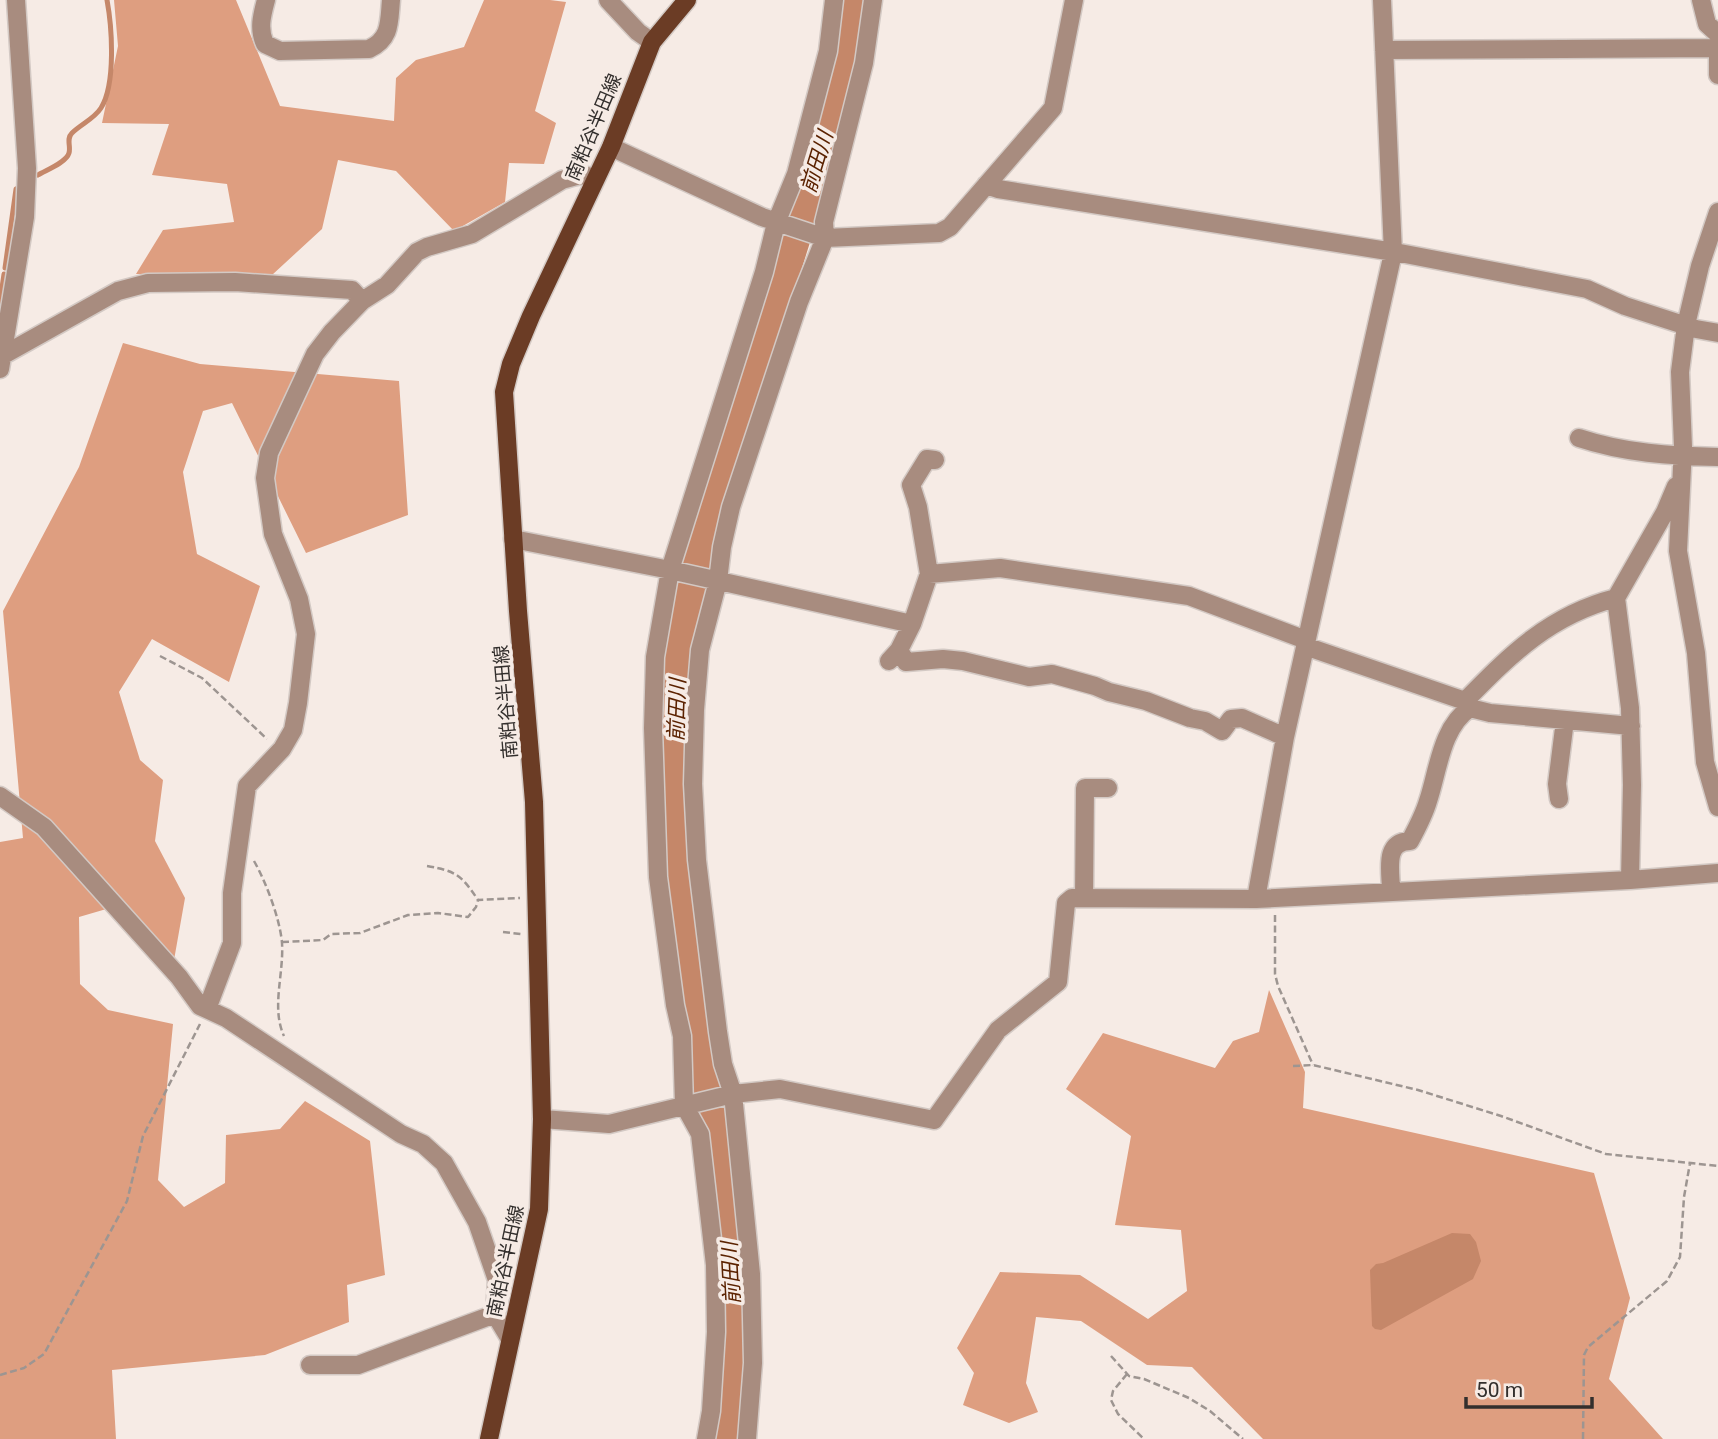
<svg xmlns="http://www.w3.org/2000/svg" width="1718" height="1439" viewBox="0 0 1718 1439" font-family="Roboto,'Noto Sans JP',sans-serif">
<rect width="100%" height="100%" fill="#f6ebe5"/>
<path fill="#de9e80" d="M114,0H236L280,106L394,121L396,78L416,60L464,47L484,0H550L566,2L535,111L556,123L544,164L509,163L505,202L454,231L396,171L338,160L322,229L272,275L136,274L163,230L234,222L227,184L152,175L169,124L102,123L118,46Z
M123,343L200,364L399,381L408,515L306,553L232,403L203,411L183,472L197,554L260,586L229,682L152,639L119,692L140,760L163,780L155,841L185,898L174,960L120,905L79,917L80,984L108,1010L173,1024L158,1180L184,1207L225,1183L226,1135L280,1129L305,1101L370,1141L385,1275L347,1285L349,1322L265,1355L112,1370L116,1439H0V842L23,838L3,611L79,467Z
M1269,990L1305,1072L1303,1108L1594,1173L1630,1298L1609,1379L1663,1439H1263L1192,1367L1147,1365L1081,1321L1036,1317L1026,1383L1038,1412L1009,1423L963,1405L974,1373L957,1348L1000,1272L1080,1275L1148,1319L1187,1291L1181,1230L1115,1225L1131,1136L1066,1089L1103,1033L1215,1068L1233,1041L1259,1032Z"/>
<path fill="#c58769" d="M1452,1233L1470,1234L1476,1242L1481,1261L1473,1279L1381,1330L1375,1329L1372,1326L1370,1270L1376,1264L1383,1263Z"/>
<g fill="none" stroke-linecap="round" stroke-linejoin="round">
<path stroke="#c58769" stroke-width="5" d="M38,175C46,170 66,163 69,153C71,146 66,139 72,133C81,124 94,119 101,108C116,84 112,27 107,0
M5,268L16,189L20,187
M0,302L4,274"/>
<path stroke="#c58769" stroke-width="30" d="M727,1439L734,1332L730,1237L722,1160L699,1053L676,858L672,786L675,685L688,603L705,527L795,240L829,125L846,56L854,0"/>
<defs>
<path id="minor" d="M266,0C262,15 258,29 265,44L280,51L369,49C391,39 389,22 391,0
M608,0L638,32L652,42
M1701,0L1707,24L1718,34
M1384,50L1718,48
M1718,56V75
M611,147L762,217L825,238L939,233L950,227L1053,108L1074,0
M986,185L998,189L1400,253L1587,289L1625,306L1696,329L1718,333
M1718,212L1700,266L1686,325L1680,372L1683,447L1678,551L1696,653L1705,762L1718,807
M0,357L118,291L148,283L235,282L352,290L362,301
M0,369L25,217L27,168L16,0
M1579,438C1624,453 1671,456 1718,457
M935,460L927,459L911,485L918,507L929,574L1000,568L1189,596L1306,640
M513,539L670,570L912,624L929,574
M1305,646L1465,701L1470,708L1490,713L1631,726
M899,650L906,662L943,659L963,661L1029,677L1052,674L1095,686L1109,692L1146,701L1190,718L1205,721L1222,731L1231,719L1242,718L1285,737L1393,253L1382,0
M889,661L899,650L912,624
M1465,701C1511,654 1550,615 1616,598
M0,796L44,827L179,977L200,1006L226,1018L401,1134L423,1144L444,1163L477,1222L497,1280L495,1314
M1559,799L1557,784L1565,720
M1630,880L1632,785L1630,708L1616,598L1665,512L1676,486
M1391,891C1391,871 1383,842 1410,841C1417,828 1424,815 1428,801C1438,772 1441,727 1470,708
M1084,898L1085,788H1108
M1256,899L1285,737
M207,1009L232,943V893L247,786L282,749L293,730L298,703L306,634L299,599L273,534L265,478L269,453L315,354L332,332L362,301L387,285L417,252L427,247L472,234L562,180C573,177 584,172 594,179
M542,1119L609,1124L733,1094L780,1089L934,1120L998,1030L1058,982L1066,903L1072,898L1256,899L1630,880L1718,873
M310,1365H358L495,1314L510,1339
M706,1439L711,1411L716,1332L715,1265L700,1134L684,1105L682,1036L675,1005L658,877L653,728L655,657L670,570L764,272L776,223L796,174L828,51L834,0
M747,1439L753,1363L751,1274L733,1094L723,1064L718,1032L697,860L693,784L695,710L700,650L718,581L722,547L731,507L799,302L825,238L824,222L864,63L873,0"/>
<path id="major" d="M489,1439L539,1209L542,1119L534,802L518,611L504,392L511,364L531,316L611,147L652,42L687,0"/>
</defs>
<use href="#minor" stroke="#d3c9c4" stroke-width="21"/>
<use href="#major" stroke="#d3c9c4" stroke-width="21"/>
<path stroke="#9d9591" stroke-width="2.5" stroke-dasharray="7 3.5" stroke-linecap="butt" d="M160,656L202,678L267,739
M254,861C266,882 280,919 282,943C284,974 271,1008 284,1036
M427,866C457,871 462,876 478,900
M1275,915V974L1278,986L1313,1065
M503,932L521,934
M282,942L323,940L331,934L360,933L408,915L438,913L468,917L476,907L478,900L520,898
M1293,1066L1313,1065L1418,1090L1501,1116L1606,1154L1718,1166
M1111,1356L1129,1376L1144,1379L1189,1398L1210,1411L1243,1439
M1127,1374L1113,1391L1111,1400L1118,1414L1144,1439
M0,1375L24,1368L44,1354L127,1201L143,1136L200,1024
M1583,1439L1584,1355L1588,1347L1667,1281L1680,1257L1684,1197L1690,1163"/>
<use href="#minor" stroke="#a88c7f" stroke-width="18"/>
<use href="#major" stroke="#6b3c25" stroke-width="18"/>
</g>
<g text-anchor="middle" stroke-width="7" stroke-linejoin="round" paint-order="stroke">
<g font-size="19" fill="#332f2d" stroke="#f6ebe5">
<text transform="translate(593 127) rotate(-67)" y="7">南粕谷半田線</text>
<text transform="translate(505 702) rotate(-95)" y="7">南粕谷半田線</text>
<text transform="translate(505 1261) rotate(-78)" y="7">南粕谷半田線</text>
</g>
<g font-size="21" font-style="italic" fill="#5b2200" stroke="#f6ebe5">
<text transform="translate(817 162) rotate(-73)" y="7">前田川</text>
<text transform="translate(677 710) rotate(-88)" y="7">前田川</text>
<text transform="translate(731 1273) rotate(-93)" y="7">前田川</text>
</g>
</g>
<path d="M1466 1397v10h126v-10" fill="none" stroke="#332f2d" stroke-width="3.5"/>
<text x="1476" y="1397" font-size="21" fill="#332f2d" stroke="#f6ebe5" stroke-width="5" paint-order="stroke">50 m</text>
</svg>
